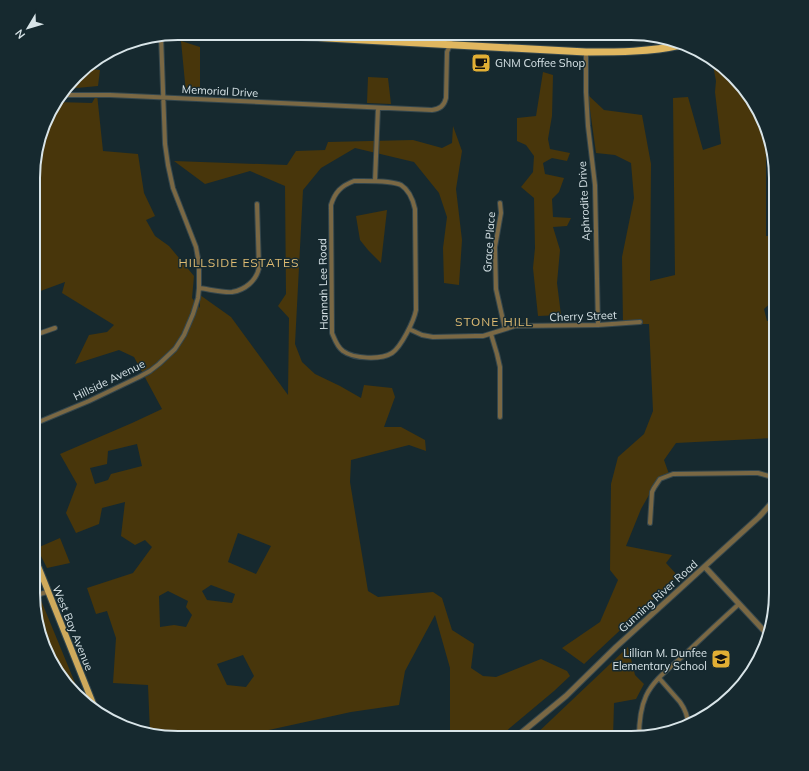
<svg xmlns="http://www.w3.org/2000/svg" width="809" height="771" viewBox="0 0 809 771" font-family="Mulish,sans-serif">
<rect width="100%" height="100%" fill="#16292f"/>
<path fill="#48360b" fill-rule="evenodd" d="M181,41L200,47V93H186Z
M712,60L746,90L766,127V236H776V298L764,309L767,321L776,320V358L769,360L774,438L676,443L664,460L669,474L654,486L641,509L626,546L672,555L666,563L678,576L584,664L562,648L600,622L618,580L610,570L611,484L618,457L644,434L653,411L649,324H623L622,257L634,198L631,163L615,155L596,153L588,95L604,110L642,115L651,164L650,281L675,275L673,98L688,97L703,150L721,144L715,92L716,81Z
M84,68L100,70L98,86L66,89Z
M543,72L553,75L552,116L548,139L550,149L570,153L567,161L552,158L543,163L545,174L564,178L559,192L552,199L553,217L571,218L567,226L553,227L560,250L557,283L561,315L538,316L533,268L535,248L534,198L521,187L533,172L534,156L526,145L517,141V118L536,116Z
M368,77L388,78L391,104L367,103Z
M97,94L103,151L138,154L144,193L155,216L146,220L155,236L169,246L194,276L192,298L200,308V295L231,317L288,395L289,318L278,306L286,294L285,186L250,171L205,184L174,161L287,165L296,151L325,150L328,142L413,140L442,148L452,143L453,126L462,151L456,189L462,240L459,285L444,283L443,248L447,217L439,193L414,162L355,148L321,168L303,190L295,344L302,362L315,374L340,386L361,398L364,385L392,388L395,397L384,427H401L425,440L426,451L409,445L351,460L350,482L368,591L378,597L433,592L442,598L452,630L474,644L471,668L483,676L496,677L541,659L567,671L570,676L554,691L498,738H450V668L435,615L405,671L399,705L351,712L255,733L256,738H169L150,733L148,685L113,683L116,638L107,611L96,614L87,588L133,573L152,547L145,540L135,545L121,536L125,502L102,508L99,524L76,533L66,513L77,484L60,454L132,423L162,409L134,357L119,350L75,364L89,335L107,332L114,325L62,293L65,282L35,293L36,150L53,105L56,102L92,103ZM137,444L142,466L111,474L108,480L95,484L90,468L107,464L108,451ZM238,533L271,546L256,574L228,562ZM211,585L235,594L232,603L207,600L202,591ZM168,591L188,601L186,607L192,615L186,627L174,625L160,627L159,596ZM243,655L254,676L246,687L227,685L217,664Z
M387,210L381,263L368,250L360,240L356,216Z
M60,538L70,563L47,568L37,548Z
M38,593L80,695L63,681L56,667L37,622L33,602V594Z
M628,647L635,675L644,684L636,699L614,703L613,738H532Z"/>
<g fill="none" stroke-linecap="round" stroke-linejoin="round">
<defs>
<path id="minor" d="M586,52V92L588,126L595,185L598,325
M62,95H110L432,110C440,109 444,106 446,98L447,52L450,45L451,34
M354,181C366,181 391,180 401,185C409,190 413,200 415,209L416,310C414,321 401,347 392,353C381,360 354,359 343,351C337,347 335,340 332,333L331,205C335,192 341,186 354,181Z
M375,181L378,108
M500,203L501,213L495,247L496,289L505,329
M199,288C208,289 224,293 232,292C245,290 256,281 259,268L257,204
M409,329L422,335L433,337L476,336H483L515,326L598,325L640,322
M491,334L497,354L500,367V417
M35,335L55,328
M34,424L89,401L139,377L150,371L159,364L175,349L184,335L193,314L198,298L199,288V264L196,247L173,188L168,165L165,144L161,36
M650,523L652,492L654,488L660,479L673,474L750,473H758L776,478
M33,596L47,592
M659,678L680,702C685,709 688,716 688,725
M639,738C639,723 640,709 646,696C654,679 670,668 683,656C702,638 720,621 739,604"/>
<path id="tertiary" d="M705,567L767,634
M515,738L566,696L616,647L759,517L776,498"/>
<path id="primary" d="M34,556L94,706"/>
<path id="trunk" d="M235,33L586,52C618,52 650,52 681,45"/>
</defs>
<use href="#minor" stroke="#35474d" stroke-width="6"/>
<use href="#tertiary" stroke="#35474d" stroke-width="7"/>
<use href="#primary" stroke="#35474d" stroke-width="8"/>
<use href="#trunk" stroke="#35474d" stroke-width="9"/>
<use href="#minor" stroke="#7a6844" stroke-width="4"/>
<use href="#tertiary" stroke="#7a6844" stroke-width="5"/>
<use href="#primary" stroke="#cfaa5c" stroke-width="6"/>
<use href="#trunk" stroke="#e0b760" stroke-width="7"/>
</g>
<defs>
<symbol id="cafe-square" viewBox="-11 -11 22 22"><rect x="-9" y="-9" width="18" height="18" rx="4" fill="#e2af34" stroke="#16292f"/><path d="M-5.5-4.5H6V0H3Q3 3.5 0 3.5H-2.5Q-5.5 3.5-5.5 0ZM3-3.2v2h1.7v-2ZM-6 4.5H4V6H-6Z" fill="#111"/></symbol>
<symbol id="school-square" viewBox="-11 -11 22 22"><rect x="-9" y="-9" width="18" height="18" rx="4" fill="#e2af34" stroke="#16292f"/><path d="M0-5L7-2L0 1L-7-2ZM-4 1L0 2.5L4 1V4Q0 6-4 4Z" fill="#111"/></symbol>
</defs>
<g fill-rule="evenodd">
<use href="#cafe-square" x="470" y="52" width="22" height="22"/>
<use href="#school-square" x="710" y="648" width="22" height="22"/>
</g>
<g text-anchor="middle" stroke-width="3" stroke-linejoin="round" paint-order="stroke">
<g font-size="11" fill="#d8e4e8" stroke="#16292f" text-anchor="start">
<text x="495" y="67">GNM Coffee Shop</text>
<text x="707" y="657" text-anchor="end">Lillian M. Dunfee<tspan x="707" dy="13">Elementary School</tspan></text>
</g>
<g font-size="11" fill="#d8e4e8" stroke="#16292f">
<text transform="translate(220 91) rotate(3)" y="4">Memorial Drive</text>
<text transform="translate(584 201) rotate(-93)" y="4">Aphrodite Drive</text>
<text transform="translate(489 242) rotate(-86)" y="4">Grace Place</text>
<text transform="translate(323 284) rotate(-91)" y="4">Hannah Lee Road</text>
<text transform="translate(583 316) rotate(-2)" y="4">Cherry Street</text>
<text transform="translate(109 380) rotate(-26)" y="4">Hillside Avenue</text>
<text transform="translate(658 596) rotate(-42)" y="4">Gunning River Road</text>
<text transform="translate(73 628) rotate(68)" y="4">West Bay Avenue</text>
</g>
<g font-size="12" letter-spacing="1" fill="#dfbc73" stroke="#16292f">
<text x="239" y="267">HILLSIDE ESTATES</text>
<text x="494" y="326">STONE HILL</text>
</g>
</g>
<path d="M0 0H809V771H0ZM178 40H631A138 138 0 0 1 769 178V593A138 138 0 0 1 631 731H178A138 138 0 0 1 40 593V178A138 138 0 0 1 178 40Z" fill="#16292f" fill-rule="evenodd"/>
<path fill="none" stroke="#d8e4e8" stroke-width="2" d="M178 40H631A138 138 0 0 1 769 178V593A138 138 0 0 1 631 731H178A138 138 0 0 1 40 593V178A138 138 0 0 1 178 40Z"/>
<g transform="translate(28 28) rotate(232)" stroke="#16292f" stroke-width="3" paint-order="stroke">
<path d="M0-3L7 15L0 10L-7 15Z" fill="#d8e4e8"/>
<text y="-6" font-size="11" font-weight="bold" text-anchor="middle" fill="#d8e4e8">N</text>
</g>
</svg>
